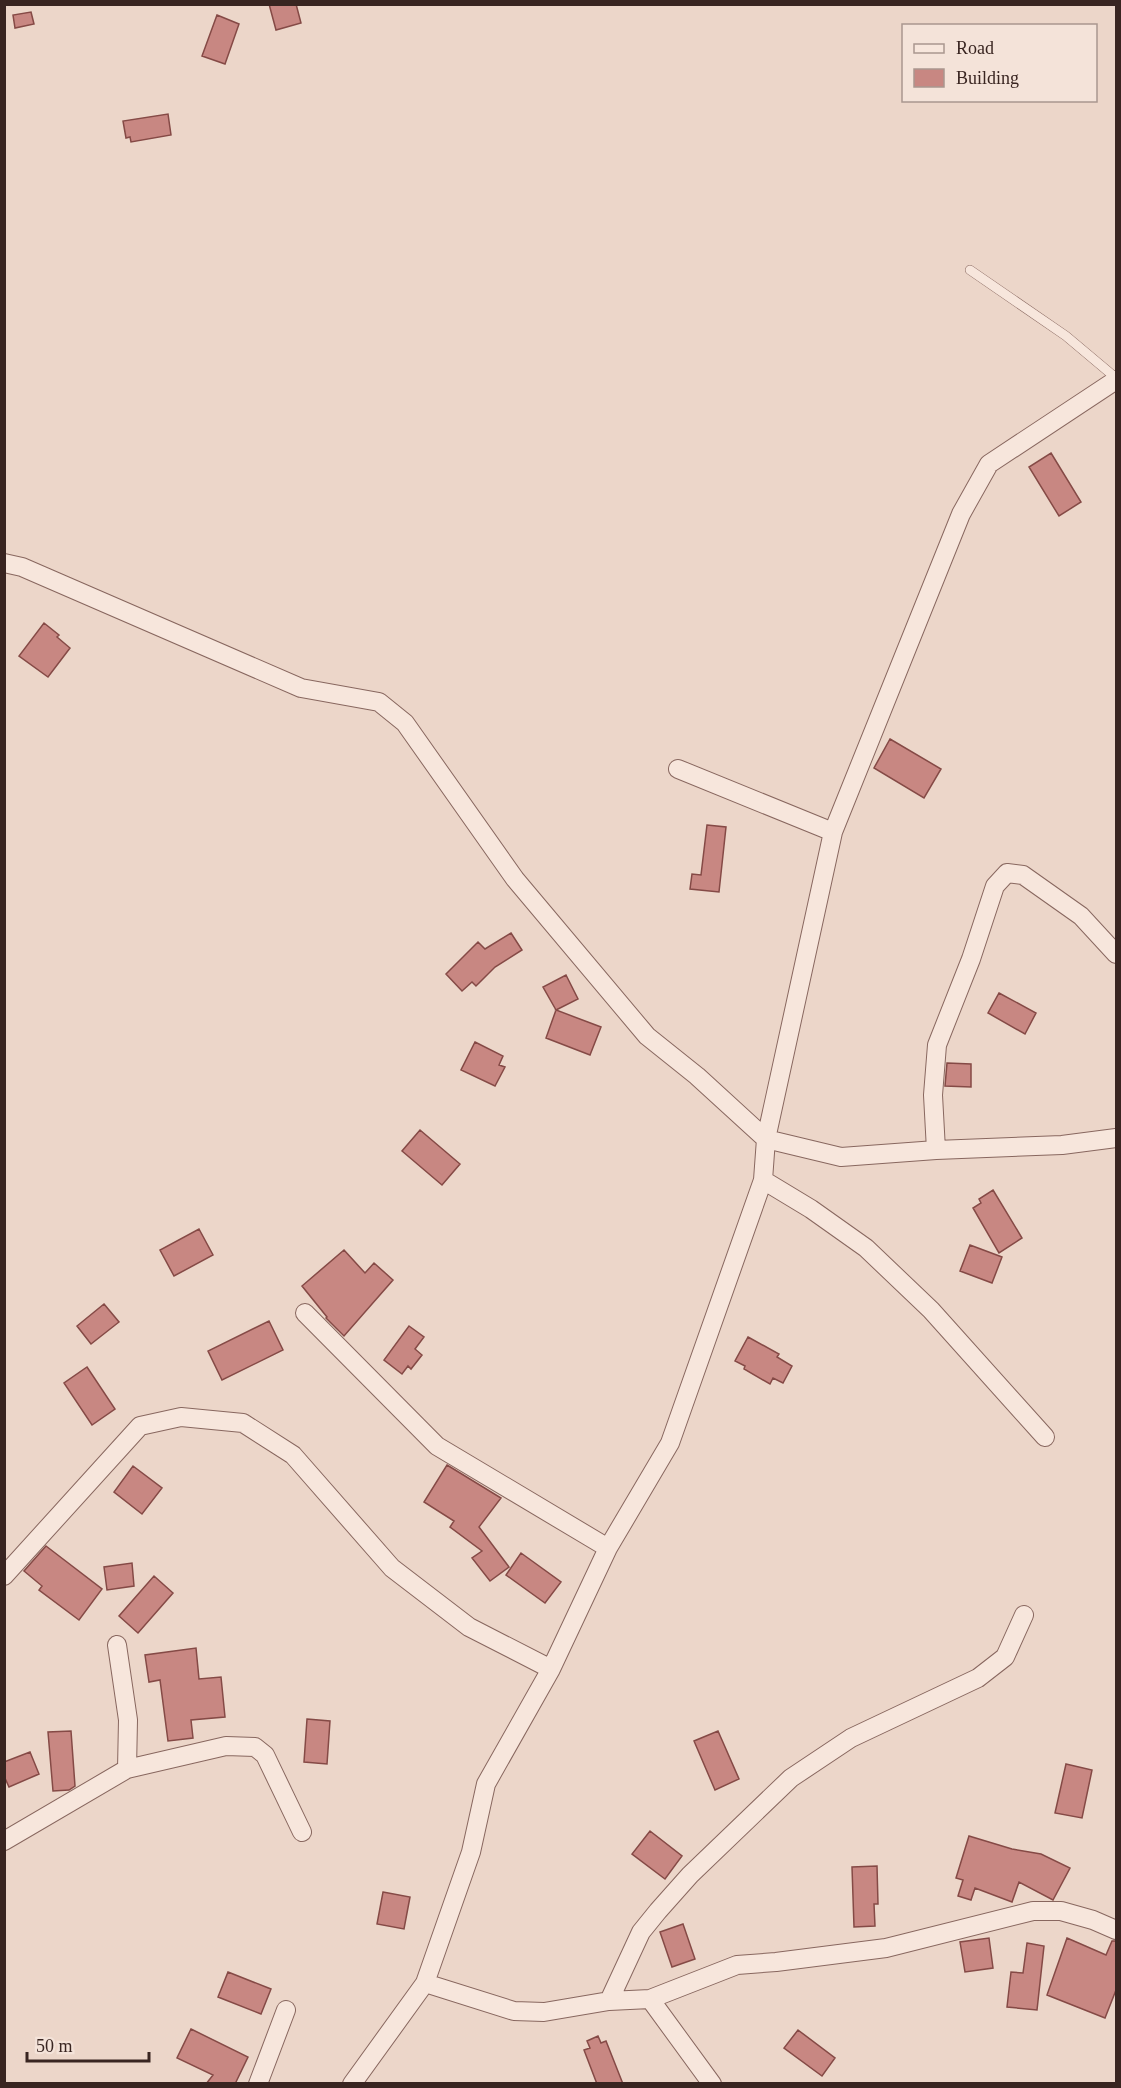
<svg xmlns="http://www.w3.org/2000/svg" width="1121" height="2088" viewBox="0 0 1121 2088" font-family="'Times New Roman',serif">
<rect width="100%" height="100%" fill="#ecd6c9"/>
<path fill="#c88782" stroke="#854a46" stroke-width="1.5" d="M269,4H296L301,23L276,30Z
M31,12L34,24L15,28L13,15Z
M217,15L239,24L225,64L202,56Z
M168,114L171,135L131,142L130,137L126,138L123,121Z
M1051,453L1081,502L1059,516L1029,467Z
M44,623L59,635L57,637L70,648L48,677L19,656Z
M890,739L941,769L924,798L874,768Z
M707,825L726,827L719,892L690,889L692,874L701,875Z
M511,933L522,950L495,967L476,986L472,982L462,991L446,974L478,942L485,949Z
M566,975L578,999L556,1010L601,1027L590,1055L546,1038L556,1010L543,987Z
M999,993L1036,1013L1025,1034L988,1013Z
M475,1042L503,1056L499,1065L505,1067L495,1086L461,1070Z
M947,1063L971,1064V1087L945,1086Z
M420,1130L460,1164L442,1185L402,1151Z
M993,1190L1022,1238L999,1253L973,1208L981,1203L979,1199Z
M199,1229L213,1255L174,1276L160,1250Z
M970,1245L1002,1257L992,1283L960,1271Z
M344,1250L365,1273L374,1263L393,1280L344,1336L326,1318L327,1317L302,1286Z
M104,1304L119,1322L91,1344L77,1326Z
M269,1321L283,1350L222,1380L208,1351Z
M409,1326L424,1337L415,1349L422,1355L411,1369L408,1366L402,1374L384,1360Z
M748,1337L779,1354L777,1357L792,1366L783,1383L773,1378L770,1384L744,1369L745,1366L735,1361Z
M87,1367L115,1409L92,1425L64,1383Z
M447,1465L501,1498L479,1527L509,1567L490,1581L472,1558L482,1551L450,1527L454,1521L424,1502Z
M133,1466L162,1488L142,1514L114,1492Z
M46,1546L102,1589L79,1620L39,1590L42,1586L24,1571Z
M521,1553L561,1582L545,1603L506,1575Z
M132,1563L134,1586L107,1590L104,1567Z
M154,1576L173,1593L138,1633L119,1616Z
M196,1648L199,1679L221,1677L225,1717L191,1720L193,1738L168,1741L160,1680L149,1682L145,1655Z
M307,1719L330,1721L327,1764L304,1762Z
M71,1731L75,1786L69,1790L53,1791L48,1732Z
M718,1731L739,1779L715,1790L694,1741Z
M30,1752L39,1774L9,1787L4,1776V1762Z
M1066,1764L1092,1770L1082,1818L1055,1813Z
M650,1831L682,1856L665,1879L632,1854Z
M969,1836L1012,1849L1041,1854L1070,1868L1053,1900L1019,1882L1012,1902L975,1888L971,1900L958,1896L963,1880L956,1878Z
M877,1866L878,1904H874L875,1926L854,1927L852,1867Z
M383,1892L410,1897L404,1929L377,1924Z
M683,1924L695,1959L672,1967L660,1932Z
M989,1938L993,1968L965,1972L960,1942Z
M1067,1938L1106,1955L1112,1941H1116V1990L1105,2018L1047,1995Z
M1027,1943L1044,1946L1037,2010L1007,2007L1011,1972L1023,1973Z
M228,1972L271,1989L261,2014L218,1997Z
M191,2029L248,2057L235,2084H206L213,2075L177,2058Z
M798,2030L835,2058L822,2076L784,2048Z
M598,2036L601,2043L606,2041L623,2084H597L584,2050L590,2048L587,2041Z"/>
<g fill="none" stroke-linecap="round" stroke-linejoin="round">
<defs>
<path id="lane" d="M970,270L1066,336L1116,378"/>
<path id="street" d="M4,563L22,567L301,688L379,702L405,723L515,879L647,1036L697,1076L766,1139L841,1157L936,1150L1062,1145L1116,1138
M678,769L833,832
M936,1150L933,1095L937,1045L971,959L995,886L1007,873L1023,875L1081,916L1116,954
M763,1180L811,1209L866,1248L931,1310L1045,1437
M305,1313L437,1446L608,1548
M4,1576L140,1426L181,1417L243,1423L293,1455L392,1568L469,1627L551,1669
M117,1645L128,1720L127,1769
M4,1841L127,1769L226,1746L255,1747L265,1755L302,1832
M425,1983L514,2011L544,2012L609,2001L650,1999L737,1965L776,1962L886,1948L1033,1911H1061L1093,1920L1116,1930
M650,1999L712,2084
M609,2001L641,1932L658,1911L690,1875L791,1778L851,1738L978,1678L1005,1657L1024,1615
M258,2084L286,2010
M352,2084L425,1983L471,1852L486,1784L551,1669L608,1548L670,1443L763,1180L766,1139L833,832L961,514L989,464L1116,380"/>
</defs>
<use href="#lane" stroke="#88675f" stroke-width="10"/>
<use href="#street" stroke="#88675f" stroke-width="20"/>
<use href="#lane" stroke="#f7e6dc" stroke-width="9"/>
<use href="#street" stroke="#f7e6dc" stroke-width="18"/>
</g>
<rect width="1121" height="2088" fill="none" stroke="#392521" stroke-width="12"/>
<rect x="902" y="24" width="195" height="78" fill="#f4e3d9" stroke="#a9978f" stroke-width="1.5"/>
<rect x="914" y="44" width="30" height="9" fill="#f7e6dc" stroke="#a9978f" stroke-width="1.5"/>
<text x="956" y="54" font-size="18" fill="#392521">Road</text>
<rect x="914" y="69" width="30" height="18" fill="#c88782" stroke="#a9978f" stroke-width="1.5"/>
<text x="956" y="84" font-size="18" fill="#392521">Building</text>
<path d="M27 2052v9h122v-9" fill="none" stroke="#392521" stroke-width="3"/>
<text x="36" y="2052" font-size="18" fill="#392521" stroke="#f4e3d9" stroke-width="4.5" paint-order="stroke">50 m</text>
</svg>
